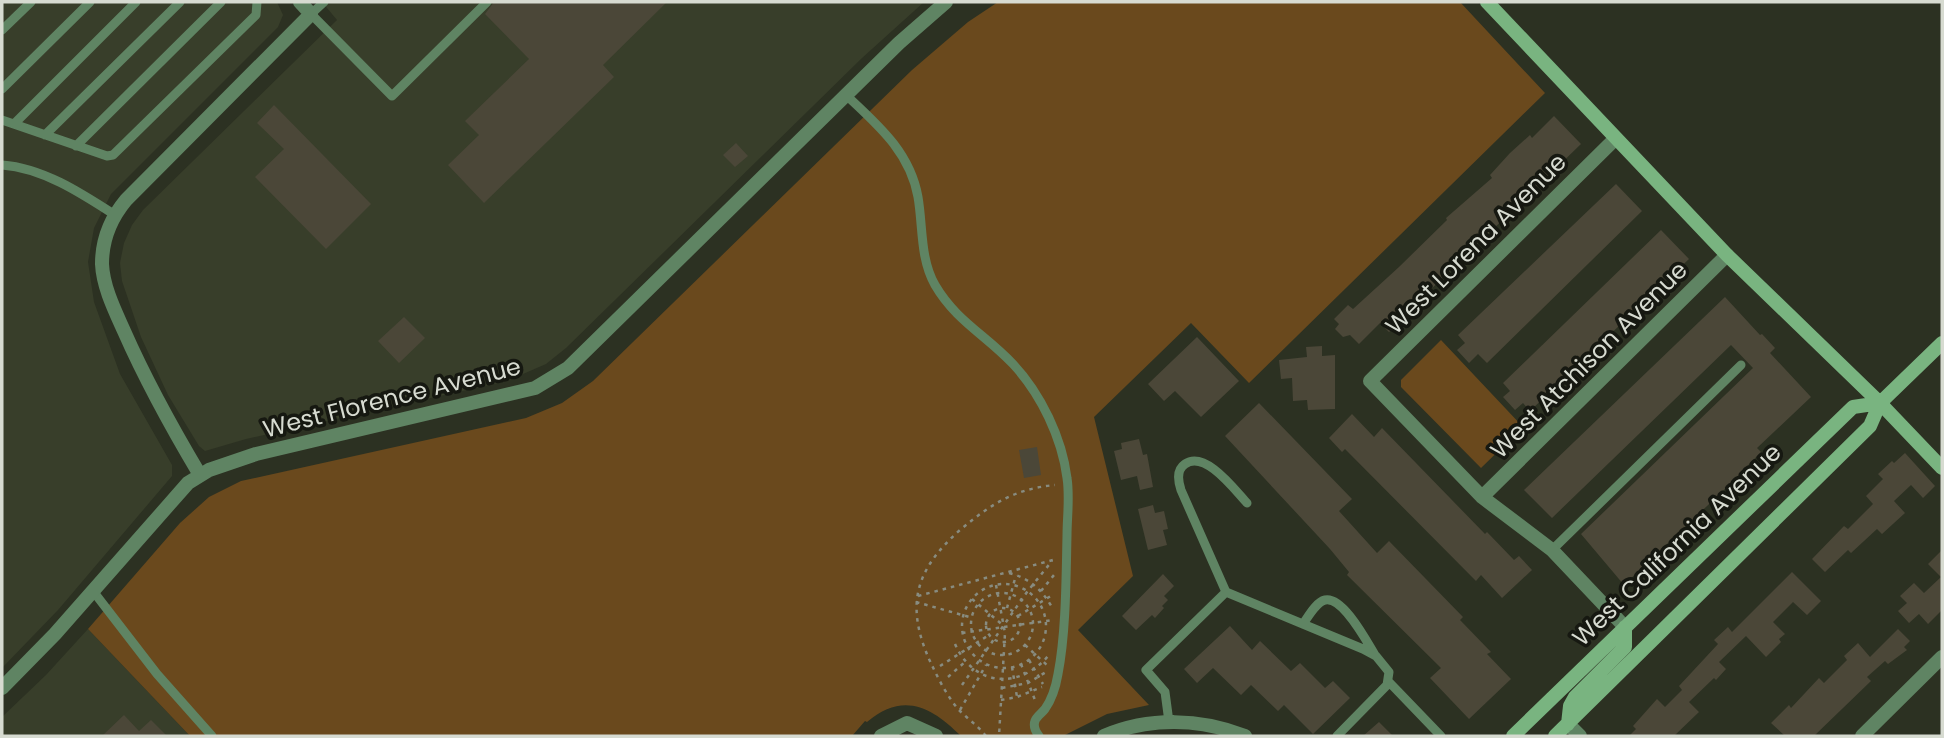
<svg xmlns="http://www.w3.org/2000/svg" width="1944" height="738" viewBox="0 0 1944 738" font-family="Poppins,sans-serif">
<rect width="100%" height="100%" fill="#2c3122"/>
<path fill="#383e2a" d="M2,2H277L283,15L278,27L111,194L94,228L88,262L94,302L120,374L172,465V476L58,610L2,668Z
M322,2H924L862,58L566,348L546,364L507,381L246,439L205,451L199,446L168,395L141,337L122,281L120,263L124,243L132,225L143,210L337,20Z
M88,629L190,736H2V717L46,675Z"/>
<path fill="#6a491d" d="M998,2H1460L1545,93L1249,383L1191,323L1094,417L1133,576L1078,630L1149,705L1107,714L1063,736H961C932,707 903,691 867,722L865,721L852,736H190L88,629L180,523L209,497L241,481L526,418L562,403L593,381L912,70L968,22Z
M1441,340L1523,427L1481,468L1401,387V380Z"/>
<path fill="#4b4738" d="M494,2H667L603,65L614,77L484,203L448,165L479,135L465,121L529,59L485,14Z
M274,105L371,204L326,249L255,177L284,149L257,123Z
M1554,116L1581,144L1426,294L1397,325L1389,332L1380,323L1359,344L1350,335L1343,337L1335,329L1339,324L1334,319L1348,305L1353,309L1399,267L1447,220L1446,218L1492,178L1490,175L1510,153L1530,135L1532,138Z
M736,143L748,156L735,167L723,155Z
M1616,184L1642,211L1487,363L1478,354L1469,363L1457,350L1465,343L1458,335Z
M1661,230L1689,259L1530,411L1523,403L1515,410L1503,397L1510,391L1503,383Z
M1725,297L1760,335L1762,334L1775,348L1770,353L1811,397L1757,448L1761,452L1727,487L1624,585L1581,534L1753,368L1731,345L1552,518L1524,490Z
M404,317L425,338L399,363L378,341Z
M1197,337L1239,381L1201,417L1175,391L1164,401L1148,384Z
M1322,346V356L1335,355V409L1308,410L1307,400L1293,401L1292,378L1281,379L1279,360L1307,357L1306,347Z
M1259,403L1352,499L1339,511L1377,553L1389,541L1463,617L1460,620L1491,652L1487,654L1511,679L1469,719L1430,678L1441,668L1347,575L1349,572L1330,549L1225,436Z
M1352,414L1374,437L1382,428L1485,534L1487,532L1514,560L1519,556L1532,570L1502,598L1481,575L1476,581L1345,449L1342,452L1329,438Z
M1139,439L1143,455L1147,454L1153,487L1140,490L1137,476L1121,480L1114,451L1122,449L1121,443Z
M1037,447L1041,475L1024,478L1019,450Z
M1905,453L1935,486L1923,498L1911,485L1894,501L1905,513L1882,534L1877,529L1851,553L1848,550L1825,572L1812,559L1844,526L1848,529L1873,504L1866,496L1883,479L1878,474L1892,461L1894,463Z
M1153,505L1155,513L1164,511L1168,529L1163,530L1167,545L1148,550L1138,509Z
M1942,550V610L1928,624L1919,614L1909,623L1898,611L1907,603L1900,596L1914,583L1924,593L1941,577L1928,564Z
M1792,572L1821,601L1807,615L1793,602L1773,622L1785,634L1779,639L1781,642L1766,657L1746,636L1719,662L1726,669L1716,680L1714,678L1689,702L1699,712L1674,736H1629L1636,729L1633,726L1657,699L1665,707L1682,690L1679,686L1718,644L1714,640L1728,627L1732,632Z
M1163,574L1174,586L1164,596L1168,600L1162,606L1164,608L1155,618L1152,615L1136,630L1122,616Z
M1230,626L1252,650L1260,641L1291,671L1300,663L1325,688L1333,681L1350,698L1313,734L1284,705L1278,711L1251,685L1241,695L1213,668L1197,683L1184,669Z
M1898,629L1910,641L1904,647L1907,650L1888,664L1885,661L1867,677L1871,681L1814,736H1785L1771,723L1789,705L1791,708L1819,678L1824,683L1847,660L1844,656L1858,643L1870,657Z
M124,715L139,731L151,720L167,736H102Z
M1379,722L1393,736H1363Z"/>
<g fill="none" stroke-linecap="round" stroke-linejoin="round">
<path stroke="#888c80" stroke-width="2.5" stroke-dasharray="3.5 5" stroke-linecap="butt" d="M1009,573C1030,578 1043,591 1053,609
M962 626a42 42 0 1 1 84 0a42 42 0 1 1-84 0Z
M996,585L1005,633L999,736
M1041,591L1054,575
M971 624a31 31 0 1 1 62 0a31 31 0 1 1-62 0Z
M918,596L1053,560
M972,599L1004,626
M916,602L973,618
M986 625a17 17 0 1 1 34 0a17 17 0 1 1-34 0Z
M1007,608L1016,575
M1018,616L1054,594
M962,633L1053,620
M955,644C974,687 1020,690 1049,655
M1025,645L1048,666
M1029,660L1043,684
M1021,664L1035,700
M940,666L989,635
M1012,667L1017,697
M948,677L965,662
M962,685L1027,592L1052,561
M1002,688L1028,683L1046,672
M1001,700L1017,697L1042,687
M960,710L986,665
M986,736C978,726 968,719 959,710C946,695 937,676 929,659C905,604 916,569 960,530C991,504 1014,489 1055,485"/>
<path stroke="#5f8463" stroke-width="9" d="M324,2L311,14L392,96L487,2
M2,30L31,2
M2,89L90,2
M846,95C878,125 910,152 918,197C923,226 920,259 935,285C956,321 986,335 1013,364C1041,394 1062,438 1067,478C1070,497 1067,517 1067,536C1066,579 1066,633 1058,674C1056,686 1052,699 1045,709C1042,713 1036,717 1035,721C1033,726 1036,732 1039,736
M2,120L107,156L113,155L256,15L257,2
M14,124L136,2
M45,135L180,2
M76,146L221,2
M2,165C43,168 81,193 115,215
M1552,550L1741,365
M93,591L157,674L212,736
M1226,592L1181,490C1178,481 1176,470 1185,464C1205,450 1234,489 1247,503
M1303,624C1308,617 1316,602 1325,600C1343,596 1367,642 1375,655
M1389,682L1441,736
M1169,722L1165,692L1146,670L1226,592L1363,649L1376,656L1389,672L1387,685L1337,736"/>
<path stroke="#5f8463" stroke-width="14" d="M1615,139L1370,381L1482,497L1552,550L1625,627
M200,475C172,428 146,381 124,331C115,311 103,287 102,264C102,240 111,218 126,200L311,14L300,2
M1482,497L1727,255
M2,688L55,634L188,483L209,470L256,454L535,388L568,368L899,43L946,2
M1568,724L1580,736
M881,736L907,723L936,736
M1104,736C1149,717 1200,718 1245,736
M1862,736L1942,657"/>
<path stroke="#79b480" stroke-width="14" d="M1487,2L1727,255L1880,403L1942,468
M1568,724L1570,706L1575,697L1625,647V627
M1513,736L1853,407L1880,403
M1555,736L1870,426L1880,403L1942,343"/>
</g>
<g text-anchor="middle" stroke-width="7" stroke-linejoin="round" paint-order="stroke">
<g font-size="24" fill="#d7dbd1" stroke="#161811">
<text transform="translate(1476 244) rotate(-45)" y="8">West Lorena Avenue</text>
<text transform="translate(1589 360) rotate(-45)" y="8">West Atchison Avenue</text>
<text transform="translate(392 398) rotate(-14)" y="8">West Florence Avenue</text>
<text transform="translate(1677 545) rotate(-44)" y="8">West California Avenue</text>
</g>
</g>
<rect width="1944" height="738" fill="none" stroke="#d7dbd1" stroke-width="7"/>
</svg>
